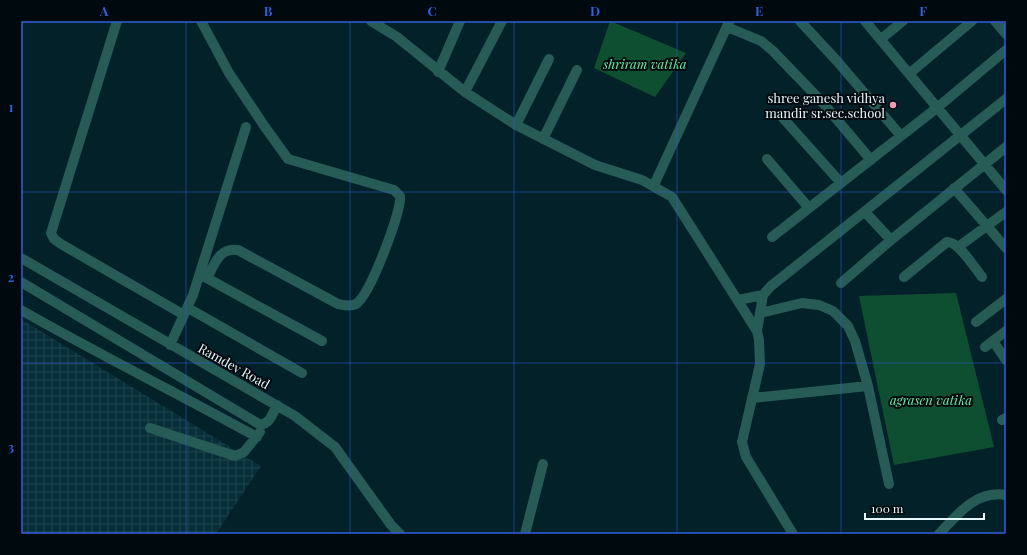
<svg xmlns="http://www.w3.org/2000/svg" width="1027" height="555" viewBox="0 0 1027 555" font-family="'Playfair Display',serif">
<defs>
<pattern id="industrial-grid" width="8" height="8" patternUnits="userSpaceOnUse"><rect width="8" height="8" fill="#072f39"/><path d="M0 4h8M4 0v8" fill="none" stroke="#1f444d"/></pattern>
</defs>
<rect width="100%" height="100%" fill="#022129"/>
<path fill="url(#industrial-grid)" d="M21,319L261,466L216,534H21Z"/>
<path fill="#0f4f31" d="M610,21L686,53L655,97L594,68Z
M956,293L994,447L894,465L859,296Z"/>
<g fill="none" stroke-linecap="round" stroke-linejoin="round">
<path stroke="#265b56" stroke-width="10" d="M117,21L51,233L54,239L61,244L184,315
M201,21L229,73L265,127L288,159L394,190L400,196V200C398,218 371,294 356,304C350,307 344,305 338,304L238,250C219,247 215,264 207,278
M371,21L397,37L465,92L516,125L595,165L642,180L672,197L757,331L759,340L760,364L742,442L746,457L793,534
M800,21L837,61L901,136
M865,21L1006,190
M995,21L1006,34
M727,27L761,41L773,51L823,103L871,160
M881,39L903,21
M438,72L460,21
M910,73L972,21
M465,92L502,21
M782,117L841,183
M516,125L549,59
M543,139L577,70
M767,159L809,208
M654,185L729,22
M954,188L1006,248
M865,212L891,240
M772,237L938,107L1006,50
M958,247L1006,212
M21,258L295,416L335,447L391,525L400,534
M203,276L322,341
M904,277L947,242C958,241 975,268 982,277
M21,282L259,424C269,426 273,413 277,405
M841,283L891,240L1006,147
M738,300L763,295
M188,308L302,373
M21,310C98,354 179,394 257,437
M760,313L802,303L819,305L833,311L848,326L855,341L868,386L889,484
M976,322L1006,299
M757,331L763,295L771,286L1006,99
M993,341L1006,360
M170,345L193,295L246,127
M985,347L1006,331
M752,398L868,386
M1002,420L1006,418
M150,428L235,456L244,452L260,432
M525,534L543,464
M939,534C958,514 976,490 1006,495"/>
</g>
<path fill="none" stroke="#315fdc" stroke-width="1" stroke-opacity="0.55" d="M186,21V534M350,21V534M514,21V534M677,21V534M841,21V534M21,192H1006M21,363H1006"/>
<circle fill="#f29aad" stroke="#00090d" stroke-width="1.5" cx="893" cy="105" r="4"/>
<g text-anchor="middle" stroke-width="4" stroke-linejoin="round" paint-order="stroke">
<g font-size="13" font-style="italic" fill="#67eea7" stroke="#00090d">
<text x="645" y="69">shriram vatika</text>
<text x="931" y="405">agrasen vatika</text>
</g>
<g font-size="13" fill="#e7f8fd" stroke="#00090d" text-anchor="end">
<text x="885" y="103">shree ganesh vidhya<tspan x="885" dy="15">mandir sr.sec.school</tspan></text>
</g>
<g font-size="13" fill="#e7f8fd" stroke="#00090d">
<text transform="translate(234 366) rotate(29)" y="5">Ramdev Road</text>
</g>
</g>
<rect width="1027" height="555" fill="none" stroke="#00090d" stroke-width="44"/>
<path d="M865 513v6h119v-6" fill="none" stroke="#e7f8fd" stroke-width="2"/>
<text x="871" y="513" font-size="12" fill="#e7f8fd" stroke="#00090d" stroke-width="3" paint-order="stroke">100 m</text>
<rect x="22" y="22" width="983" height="511" fill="none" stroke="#315fdc" stroke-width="1.5"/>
<g font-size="13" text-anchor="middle" font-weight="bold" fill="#315fdc">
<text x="104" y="16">A</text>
<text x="268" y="16">B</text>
<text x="432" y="16">C</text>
<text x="595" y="16">D</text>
<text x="759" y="16">E</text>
<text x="923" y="16">F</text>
<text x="11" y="112">1</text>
<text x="11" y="282">2</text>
<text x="11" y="452">3</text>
</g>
</svg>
